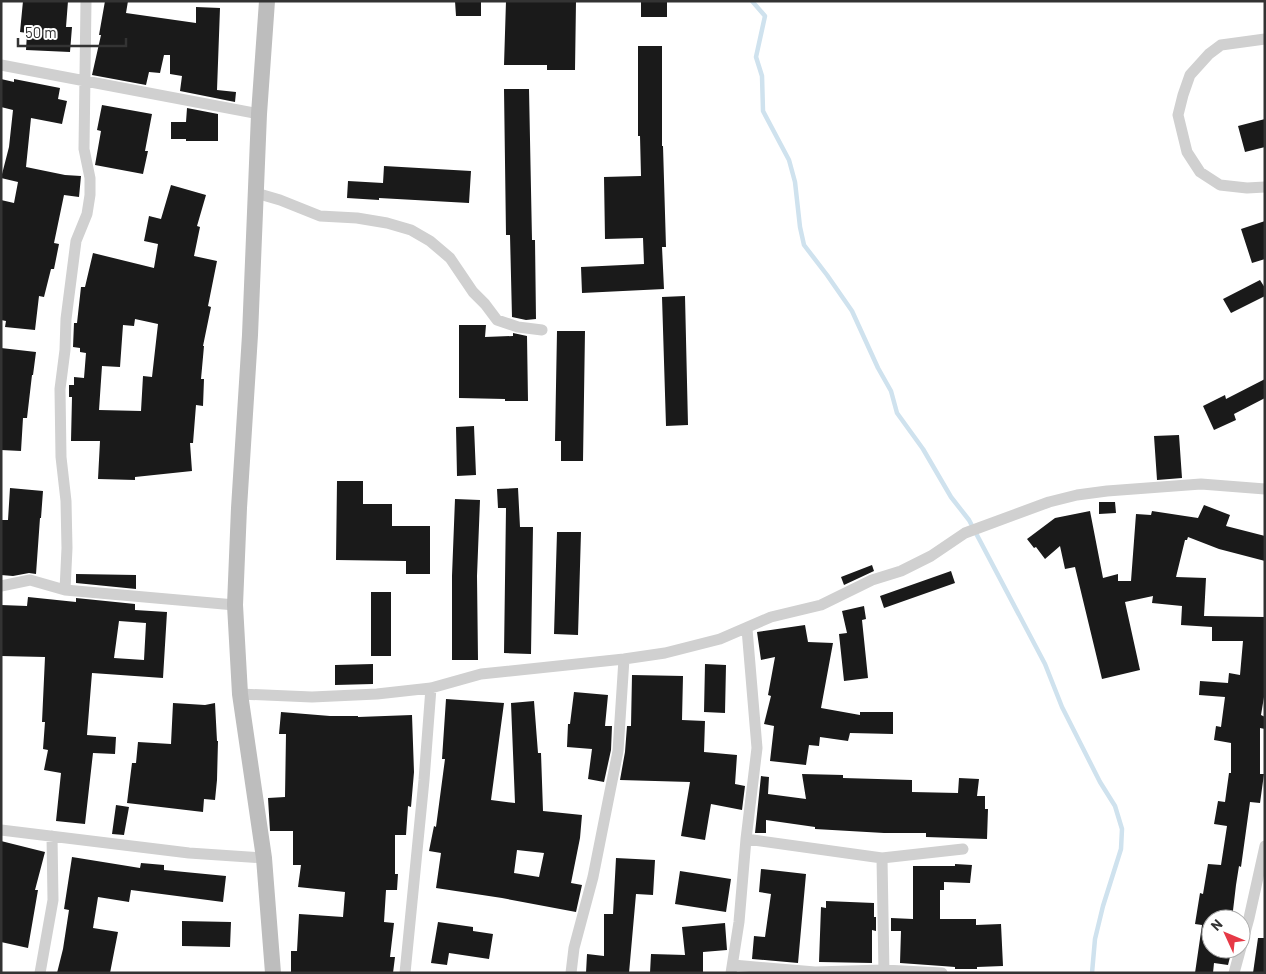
<svg xmlns="http://www.w3.org/2000/svg" width="1266" height="974" viewBox="0 0 1266 974" font-family="Barlow,sans-serif">
<rect width="100%" height="100%" fill="#fff"/>
<g fill="none" stroke-linecap="round" stroke-linejoin="round">
<path stroke="#cfe2ee" stroke-width="4.5" d="M752,1L765,16L756,57L762,76L763,111L789,160L795,182L800,227L804,245L827,275L852,311L878,368L891,391L897,413L923,449L951,497L969,520L1045,664L1062,707L1100,782L1115,806L1122,829L1121,849L1103,906L1095,939L1092,973"/>
</g>
<path fill="#1a1a1a" fill-rule="evenodd" d="M23,1H68L66,27H72L70,52L26,50L27,33L20,32Z
M105,1H128L126,13L196,23V7L220,8L217,90L236,92L235,102L180,91L182,76L170,74V55H164L160,73L149,72L146,85L92,75L101,35H99Z
M455,1H481V16H456Z
M506,1H576L575,70H547V65H504Z
M641,1H667V17H641Z
M638,46H662V146H663L666,247H662L664,289L582,293L581,267L644,264L643,238L605,239L604,177L641,176L640,136H638Z
M1,79L14,82V79L60,88L58,99L67,101L62,124L31,118L26,167L65,175L81,176L79,197L64,195L54,243L59,244L54,269H51L44,297L39,296L35,330L5,327L6,321L1,320V200L14,203L18,182L1,178L9,147L13,110L1,107Z
M504,89H529L532,240H535L536,319L526,320L512,317L510,235H506Z
M102,105L152,114L145,151H148L143,174L95,165L101,131L97,130Z
M187,108L218,114V141H186V139H171V122H186Z
M1265,119V147L1245,152L1238,126Z
M384,166L471,171L469,203L379,198V200L347,198L348,181L383,183Z
M171,185L206,195L197,226L200,227L194,256L217,261L208,306L211,307L203,346H204L201,379H204L203,406L196,405L193,443H190L192,471L135,477V480L98,479L100,441H71L72,397H69V385H74V377L84,378L86,353L80,352V348L73,347L74,323H77L81,287H85L93,253L154,268L158,244L144,241L149,216L161,219ZM135,319L158,324L152,377L143,376L141,411L99,410L102,366L120,367L123,325L134,326Z
M1265,221V259L1252,263L1241,229Z
M1260,280L1265,288V296L1231,313L1223,299Z
M685,296L688,425L666,426L662,297Z
M459,325H486L485,337L513,336V333L527,336L528,401H505V399L459,398Z
M557,331H585L583,461H561V441H555Z
M1,348L36,352L33,375H32L27,418H23L21,451L1,450Z
M1265,379V398L1234,414L1236,420L1214,430L1203,406L1225,395L1226,399Z
M474,426L476,475L457,476L456,427Z
M1179,435L1182,478L1157,480L1154,436Z
M337,481H363V504H392V526H430V574H406V561L336,560Z
M10,488L43,491L41,518H40L36,574L29,573L13,576L1,575V520H8Z
M518,488L520,527H533L531,654L504,653L506,508H498L497,489Z
M455,499L480,500L477,576L478,660H452V576Z
M1099,502H1115L1116,513L1099,514Z
M1204,505L1230,515L1226,526L1265,536V561L1219,549L1188,537L1187,540H1185L1176,577L1206,578L1204,616L1265,617V691L1261,715L1265,717V729L1260,728V774H1264L1260,803L1250,802L1241,867L1239,866L1236,885L1232,919H1211V949H1232L1228,965L1214,963L1213,973H1195L1202,925L1195,924L1200,893L1203,894L1208,864L1221,865L1227,826L1214,824L1218,801L1225,802L1229,773H1231V743L1214,740L1216,726L1221,727L1225,697L1199,695L1200,681L1228,683L1229,673L1240,675L1243,641H1212V627L1181,625L1182,606L1152,603L1153,596L1125,602L1140,670L1102,679L1075,567L1065,569L1060,546L1045,559L1036,547L1034,548L1027,539L1055,518L1090,511L1103,578L1118,574V581H1131L1136,514L1151,515L1152,511L1198,518Z
M557,532H581L578,635L554,634Z
M872,565L874,571L844,585L841,577Z
M951,571L955,583L884,608L880,596Z
M76,574L136,575V589L76,583Z
M371,592H391V656H371Z
M28,597L76,602V598L135,604V610L167,612L163,678L92,673L87,735L116,737L115,754L93,753L85,824L56,821L61,773L44,770L48,750L43,749L45,722H42L45,657L1,656V605L27,606ZM119,621L146,623L144,660L114,658Z
M864,606L866,619L862,620L868,678L844,681L839,634L847,633L842,611Z
M805,625L808,642L833,643L821,708L860,715V712H893V734L850,733L848,741L820,737L819,746L809,745L806,765L770,761L774,726L764,724L771,696L768,695L775,657L761,660L757,632Z
M373,664V684L335,685V665Z
M705,664L726,665L725,713L704,712Z
M632,675L683,676L682,720L705,721L704,752L737,755L735,784L745,786L742,810L711,804L705,840L681,836L690,782L620,780L625,752L627,726H631Z
M574,692L608,695L605,726H612L611,750L604,782L588,779L592,749L567,747L568,724H570Z
M446,699L504,703L491,800L515,803L511,703L534,701L538,753H541L543,811L582,815L580,838L571,883L582,885L576,912L502,898L436,888L441,853L429,851L434,826L436,827L445,759H442ZM517,850L544,853L539,877L514,873Z
M173,703L205,705L215,703L217,741H218L217,780L215,800L204,799L203,812L127,803L132,763H136L138,742L171,744Z
M281,712L330,716H358V717L412,715L414,772L411,807L408,806L406,835H395V874H398L397,890H386L384,922L394,923L390,957H395L393,973H291V951H297L299,914L343,917L345,892L298,887L301,865H293V831H270L268,798L285,797L286,734H279Z
M802,774L843,775V778L912,780V792L958,793L959,778L979,779L977,796H985V809H988L987,839L926,837V833H884L815,829V827L766,820V833H755L761,776L769,777L768,794L806,799Z
M116,805L129,807L124,835L112,834Z
M1,841L45,852L35,890H38L28,948L1,942Z
M72,857L140,868L141,863L164,865V870L226,876L223,902L131,890L129,902L98,897L93,928L118,932L110,973H57L63,949L69,910L64,909Z
M616,858L655,860L653,895L636,894L629,973H586L587,954L604,956V914H613Z
M955,864L972,865L970,883L944,882V890H940V919H976V925L1001,924L1003,966L977,967V969H955V967L942,966L900,963L901,931H891V918L913,919V866H955Z
M761,869L806,874L798,963L752,959L754,936L765,937L771,894L759,892Z
M680,871L731,879L726,912L675,904Z
M826,901L874,903V917H876V931L872,930V963L819,962L821,907L826,908Z
M182,921L231,922L230,947L182,946Z
M438,922L473,927V931L493,934L489,959L449,953L447,965L431,963Z
M725,923L727,950L703,952V973H650L651,954L685,955L682,927Z
M1258,938H1265V973H1253Z"/>
<g fill="none" stroke-linecap="round" stroke-linejoin="round">
<path stroke="#d0d0d0" stroke-width="11" d="M1265,39L1221,45L1209,54L1190,75L1183,95L1178,115L1187,152L1200,172L1220,185L1247,188L1265,187
M1,65L259,114
M256,193L280,200L320,216L357,218L387,223L411,230L430,241L450,258L473,292L485,304L497,320L518,327L542,330
M1,586L30,580L65,590L235,605
M65,590L67,548L66,501L61,457L60,389L65,350L66,319L76,241L87,214L90,195V178L84,149L86,1
M240,694L312,697L377,694L431,688L481,674L624,659L665,653L720,639L771,617L821,605L872,580L901,571L931,556L965,533L1049,502L1077,495L1107,491L1201,484L1265,489
M1,830L189,853L264,858
M746,839L882,858L963,849
M882,858L884,973
M733,965L815,972L884,970L942,973
M40,973L53,900L52,836
M405,973L424,780L431,688
M571,973L574,948L593,877L618,751L624,659
M731,973L739,922L746,839L757,748L747,629
M1234,973L1249,918L1265,846"/>
<path stroke="#bdbdbd" stroke-width="16" d="M267,1L259,114L250,335L239,508L235,605L240,694L264,858L273,973"/>
</g>
<rect width="1266" height="974" fill="none" stroke="#333333" stroke-width="5"/>
<g transform="translate(1226 934) rotate(314)"><circle r="24" fill="#ffffff" stroke="#adadad"/>
<path d="M0-4L9 19L0 12L-9 19Z" fill="#e63946"/>
<text y="-8" font-size="14" font-weight="bold" text-anchor="middle" fill="#333333">N</text>
</g>
<path d="M18 38v8h108v-8" fill="none" stroke="#333333" stroke-width="2.5"/>
<text x="25" y="38" font-size="15" fill="#333333" stroke="#ffffff" stroke-width="4" paint-order="stroke">50 m</text>
</svg>
